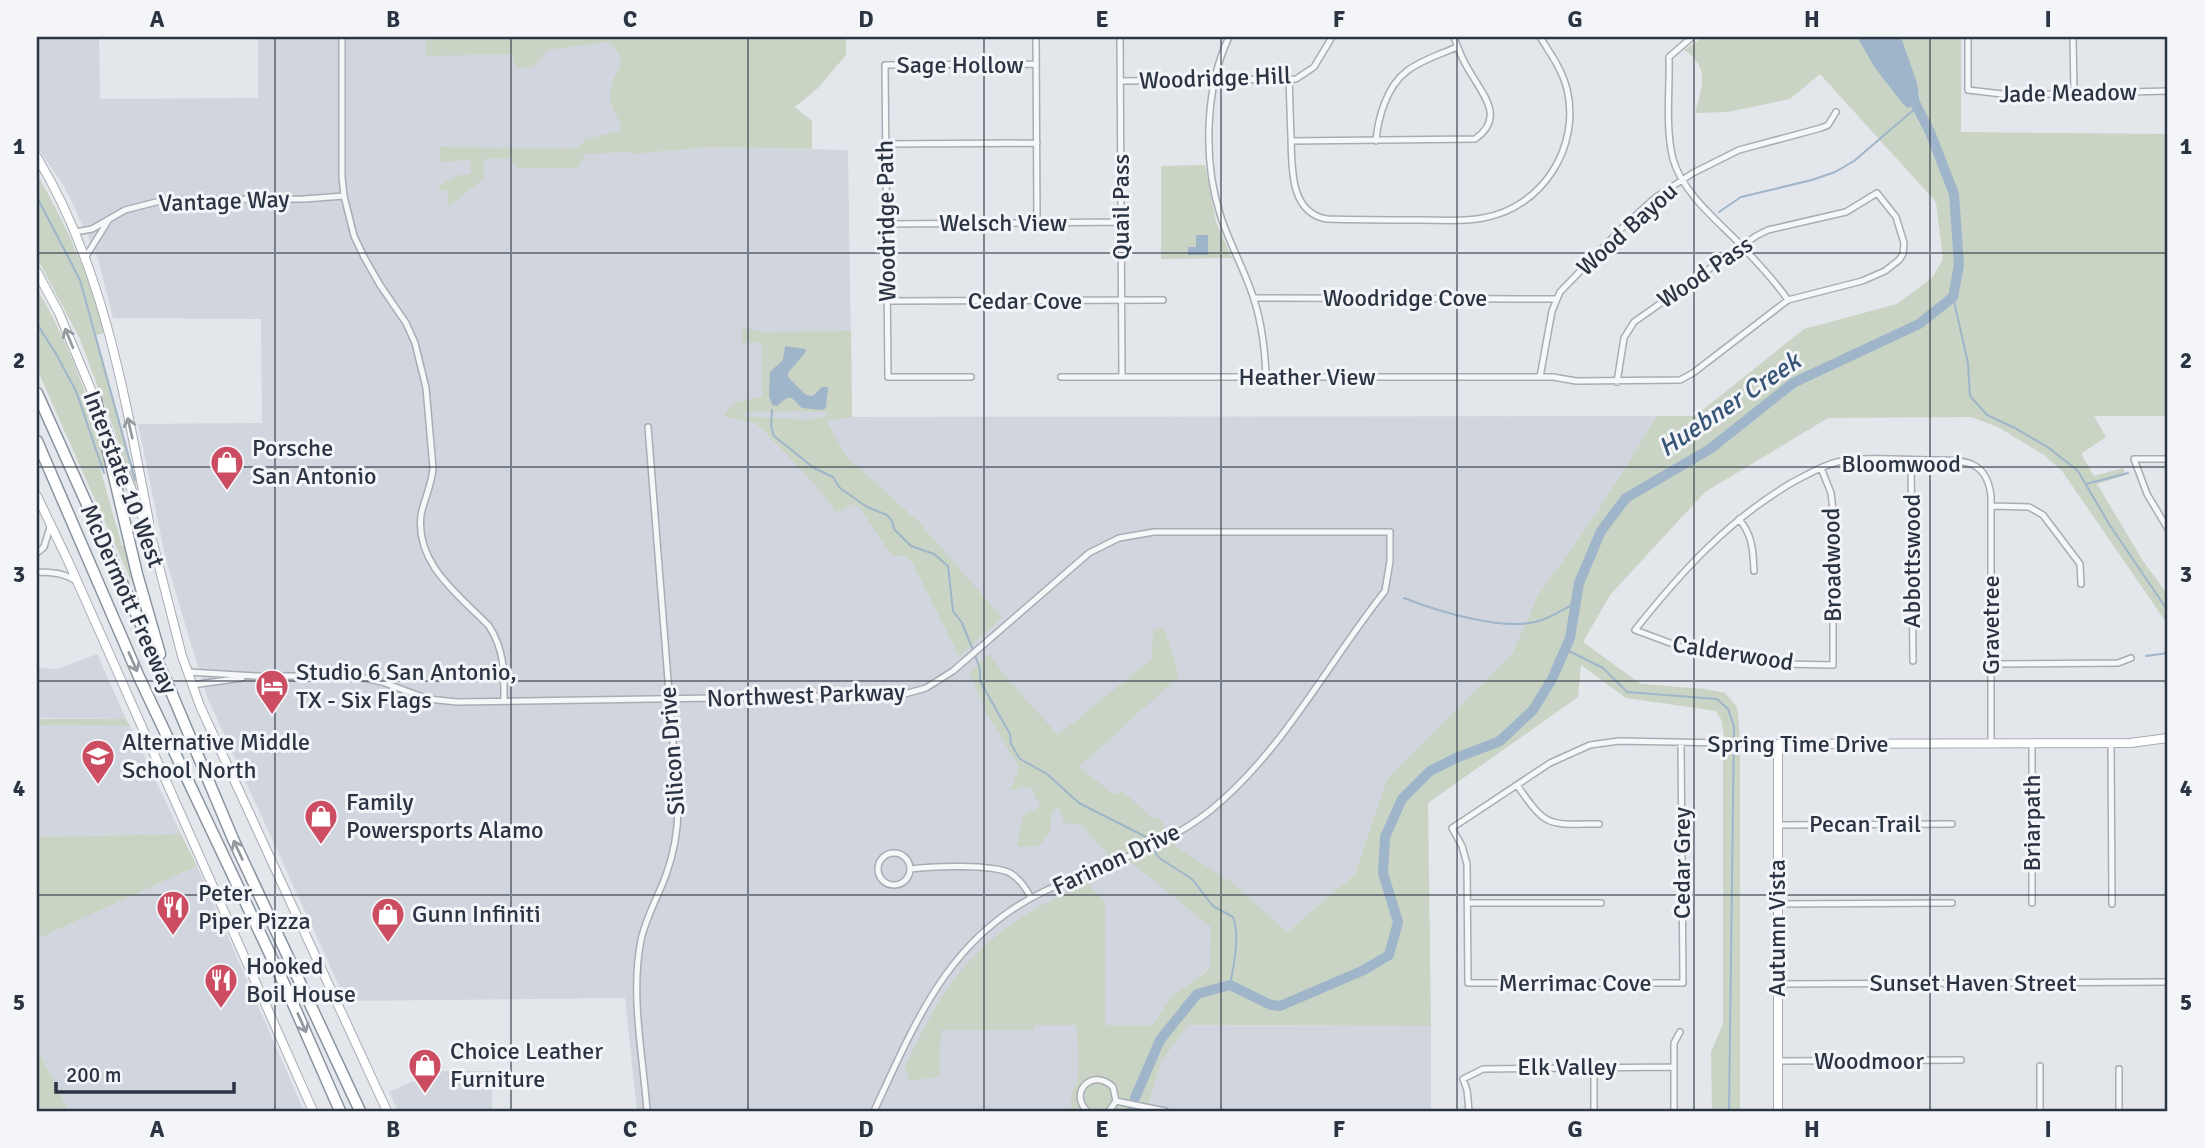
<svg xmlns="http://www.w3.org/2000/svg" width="2205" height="1148" viewBox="0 0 2205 1148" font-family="Signika,sans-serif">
<rect width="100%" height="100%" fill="#e3e6eb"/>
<path fill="#d1d5dd" d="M37,37H99L100,99L258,98V37H632L635,154L708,147L848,150L852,417L1657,416L1596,514L1538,595L1512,654L1387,779L1355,874L1289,930L1203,973L1154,1025L1431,1026V1111H637L625,998L346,1001L207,697L166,560L138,424L262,423L261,319L113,318L97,255L64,186L37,147Z
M97,654L126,719L37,718V668L57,669Z
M37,725L130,726L181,834L37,837Z
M197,866L304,1111H69L37,1048V939Z
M436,1071H492V1111H398L389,1092Z"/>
<path fill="#c9d4c4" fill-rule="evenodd" d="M426,37H846V55L818,88L795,107L812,121V149L708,147L635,154L627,152L585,154L577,168H517L509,158L484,159L483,179L449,207L447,191L439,190V185L462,174H471V160L440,162L439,147L570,149L578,148L585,140L622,130C620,118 608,104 610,92C613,68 633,66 610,42L547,50L533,67L515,68L512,54L426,56Z
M1703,37H1857L1893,92L1920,97L1901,37H1961V132L2168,134V416H2094L2106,437L2081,454L2094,476L2123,468L2126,475L2097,484L2143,561L2168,595V625L2062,471L2044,455L1998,427L1971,417L1828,418L1705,492L1610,595L1583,642L1641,684L1705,689L1725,693L1737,707L1740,738H1724L1722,721L1716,711L1626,698L1581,665L1578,697L1428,803L1431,1026L1187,1025L1161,1062L1146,1111H1068L1072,1107C1068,1092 1077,1089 1078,1076C1079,1059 1078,1041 1076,1025H1034V1030H941L939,1077L909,1081L905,1066C919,1039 932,1010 950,985C986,935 1031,908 1087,883L1105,901V1025H1153L1171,997L1210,969L1211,927L1133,864L1108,855L1081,824L1064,823L1058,807L1051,813V830L1039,846L1017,847L1023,815L1039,808L1040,803L1035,797L1033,789L1020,786L1016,790H1011L1019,767L987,714L969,672L990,654L1005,676L1058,735L1152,659L1153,630L1164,627L1179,676L1079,767L1114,795L1123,791L1152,819L1159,817L1176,847L1230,881L1287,932L1355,874L1387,779L1512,654L1538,595L1596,514L1657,416H1695L1804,329L1897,304L1932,278L1943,259L1936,202L1820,74L1790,99L1728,112L1695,113C1702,87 1711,67 1684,50Z
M1205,165L1216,222L1232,258L1161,259V166Z
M37,174C65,224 91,277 104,333L96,335L137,485H135L79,337L37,258Z
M37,289C70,344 91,404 108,465L100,468L122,546H127L139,593L137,594L37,369Z
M745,328L761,332L851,331L852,417L826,421L847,457L919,522L1002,618L959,656L911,560L904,556H892L859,507L854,504L836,512L816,485L760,427C748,417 738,423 725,416V413L736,401H744L762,396V343H742V329ZM796,411L827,412L828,415L811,420L742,416L743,413L749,412Z
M37,719H126L130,726L37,725Z
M1723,753H1740V1111H1712L1711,1052L1723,1024Z
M181,834L197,866L37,939V837Z
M37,1048L69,1111H37Z"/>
<path fill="#9fb5ca" d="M1857,37H1901L1917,83L1920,104L1908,108L1903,104L1875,68Z
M1196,235H1208V255H1188V247H1196Z
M785,346L806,349L805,353L788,373V377L806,395L813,396L822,387H828L826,408L822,410L802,408C791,398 792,392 777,406L772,405L769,396L770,372L783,360Z"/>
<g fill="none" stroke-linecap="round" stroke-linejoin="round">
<path stroke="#9fb5ca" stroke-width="2" d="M37,197L80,280L135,480
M1719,212L1741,197L1812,180L1835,172L1854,161L1917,107
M1953,297L1968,363L1970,396L1987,415L2015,428L2049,448L2078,471L2109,524L2168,611
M37,324L55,352L76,391L104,473
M772,410L771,426L774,436L814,468L833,477L840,488L867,507L887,515L892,521L894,529L911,546L934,554L948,566L953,611L962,623L973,650
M2086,484L2128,473
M1404,598C1437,611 1507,633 1542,620C1554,616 1565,608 1576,603
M1565,649L1603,668L1627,692L1717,699L1728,709L1734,726L1729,1111
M975,655L980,669V681L1010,734L1011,744L1020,759L1047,774L1079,803L1146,837L1159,858L1192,879L1213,906L1233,917C1240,937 1234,964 1230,985
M2146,656L2168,653"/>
<path stroke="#9fb5ca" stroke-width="10" d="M1135,1098L1160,1040L1197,994L1230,985L1271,1005L1280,1006L1364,970L1389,955L1398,922L1383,873L1385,837L1402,799L1430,771L1456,758L1500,741L1533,710L1552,679L1570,638L1579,583L1601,531L1626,498L1710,449L1793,383L1919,324L1953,297L1959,265L1954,194L1930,132L1911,95
M1132,1111V1110"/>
<defs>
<path id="street" d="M342,37V177L344,196L354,236L364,257L380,285L406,323L415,343L426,388L433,468C432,485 424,499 421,515C415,564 459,595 489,626C505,651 504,673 504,701
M1036,37L1037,222
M1120,37L1122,377
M1229,37C1205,87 1203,161 1220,214C1228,240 1241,263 1250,288C1261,316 1265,347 1266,377
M1692,37L1669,57C1670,90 1665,127 1673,159C1682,191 1713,217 1735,239C1754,259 1773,278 1788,300
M1968,37V90L2011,95L2168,91
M2073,37L2074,93
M1120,81L1296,79L1314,67L1332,37
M1289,81C1290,99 1290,118 1291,136C1292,166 1289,213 1327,219C1359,220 1392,220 1424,220C1444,220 1464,222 1483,218C1542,208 1581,147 1567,89C1562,70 1551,54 1540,37
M1291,141L1475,139C1505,118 1484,96 1470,72C1463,61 1458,49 1454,37
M1376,141C1378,117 1387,86 1407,71C1421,60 1441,54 1457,47
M885,144L1037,143
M886,224L1121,222
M75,232L92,229L125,210L164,200L304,199L344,196
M85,258L108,221
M1254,298L1555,299
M887,301L1163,300
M971,377H888L885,65L1036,64
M1061,377H1553L1576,381L1680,380L1693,373L1788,300L1862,281L1885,271L1899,260L1903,254L1904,243L1896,217L1877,193L1846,212L1768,230L1756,236L1634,322L1624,338L1617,382
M1540,377L1552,311L1560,292L1623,227L1656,197L1693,173L1739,150L1821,128L1828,125L1836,112
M2168,459H2134L2147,494L2168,529
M1911,460L1913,661
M1821,468L1831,493L1833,510V665L1784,664L1735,653L1681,647L1635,630C1681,572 1728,520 1793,482C1807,475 1821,466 1837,462C1865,456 1908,460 1938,460C1967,460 1987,462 1991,496V744
M1991,506L2029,507L2043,515L2080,564L2081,584
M1739,519C1753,536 1753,551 1754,571
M37,553L44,547L50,527
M37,572C52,573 64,572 77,582
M1991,664L2118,663L2131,658
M188,672L256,676H354L382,682L428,699L457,702L901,695L926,688L953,671L1089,553L1119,538L1154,532H1390V561L1385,591C1327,664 1284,750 1211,810C1163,849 1100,865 1045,891C949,936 916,1021 874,1111
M192,685L242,678
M1681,743L1683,983H1468L1467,864L1462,846L1452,828L1550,763L1590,745L1619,741L1778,744
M2032,744V903
M2111,744L2112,904
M1517,785C1547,829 1548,824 1599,824
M1777,825L1952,824
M878 869a16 16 0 1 1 32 0a16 16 0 1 1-32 0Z
M910,869C932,866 992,864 1010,873C1020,879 1026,888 1031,898
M1468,903H1601
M1777,904L1952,903
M1778,984L2168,982
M1778,1061L1961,1060
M2040,1066V1111
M1594,1067V1111
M2119,1069V1111
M1116,1101L1165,1111
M647,1111C643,1055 630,996 641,940C646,917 658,897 666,875C674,853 678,830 678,807L648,427
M1087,1111C1068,1092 1093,1067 1113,1087L1116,1101L1109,1111
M1469,1111L1467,1090L1463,1079L1483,1069L1674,1067
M1674,1111V1043L1680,1032"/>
<path id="secondary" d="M37,157C104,268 125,397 149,522
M37,272L59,313L97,404
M106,426L153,543L182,656L200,706L387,1111
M37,496L69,563L313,1111
M1778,1111V744L2130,743L2168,738"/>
<path id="highway" d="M37,393L172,694L233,839L360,1111
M96,400L137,574L160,654
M37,441L139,677L287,990L340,1111"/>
</defs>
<use href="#street" stroke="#a8adb5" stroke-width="8"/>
<use href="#secondary" stroke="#a8adb5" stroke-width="10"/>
<use href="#highway" stroke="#8a94a1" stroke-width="13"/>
<use href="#street" stroke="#f6f7f9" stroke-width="5"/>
<use href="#secondary" stroke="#fff" stroke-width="8"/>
<use href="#highway" stroke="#fff" stroke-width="10"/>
</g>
<defs><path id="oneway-shaft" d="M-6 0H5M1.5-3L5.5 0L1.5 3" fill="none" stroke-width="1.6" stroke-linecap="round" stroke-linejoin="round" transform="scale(1.75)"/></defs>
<g stroke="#959aa1">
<use href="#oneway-shaft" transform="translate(69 338) rotate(-112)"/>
<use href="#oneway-shaft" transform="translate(130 428) rotate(-103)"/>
<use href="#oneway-shaft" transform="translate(133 662) rotate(66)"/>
<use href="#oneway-shaft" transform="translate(238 850) rotate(-115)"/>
<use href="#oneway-shaft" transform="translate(302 1023) rotate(66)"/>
</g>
<path fill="none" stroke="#2b3443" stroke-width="2" stroke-opacity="0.55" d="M275,37V1111M511,37V1111M748,37V1111M984,37V1111M1221,37V1111M1457,37V1111M1694,37V1111M1930,37V1111M37,253H2168M37,467H2168M37,681H2168M37,895H2168"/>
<defs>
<symbol id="shop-pin" viewBox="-11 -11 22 30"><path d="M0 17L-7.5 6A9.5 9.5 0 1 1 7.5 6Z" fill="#cc4c62" stroke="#f3f5f8"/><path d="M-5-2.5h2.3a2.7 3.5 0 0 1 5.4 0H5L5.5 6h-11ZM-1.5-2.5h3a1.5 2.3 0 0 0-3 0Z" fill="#fff"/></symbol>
<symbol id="hotel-pin" viewBox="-11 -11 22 30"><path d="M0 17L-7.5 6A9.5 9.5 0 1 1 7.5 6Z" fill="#cc4c62" stroke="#f3f5f8"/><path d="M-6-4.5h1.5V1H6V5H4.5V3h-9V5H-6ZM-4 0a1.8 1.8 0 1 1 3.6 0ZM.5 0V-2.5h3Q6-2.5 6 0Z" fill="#fff"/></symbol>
<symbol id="school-pin" viewBox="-11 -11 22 30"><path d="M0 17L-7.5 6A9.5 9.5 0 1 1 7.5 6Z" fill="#cc4c62" stroke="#f3f5f8"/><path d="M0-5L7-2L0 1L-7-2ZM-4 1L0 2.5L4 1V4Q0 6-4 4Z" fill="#fff"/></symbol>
<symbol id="restaurant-pin" viewBox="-11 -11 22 30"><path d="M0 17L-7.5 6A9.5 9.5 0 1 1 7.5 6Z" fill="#cc4c62" stroke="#f3f5f8"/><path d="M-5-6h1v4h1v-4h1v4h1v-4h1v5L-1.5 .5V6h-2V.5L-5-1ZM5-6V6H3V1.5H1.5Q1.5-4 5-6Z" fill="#fff"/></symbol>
</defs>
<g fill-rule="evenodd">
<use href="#shop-pin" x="208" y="443" width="38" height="52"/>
<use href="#hotel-pin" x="253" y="667" width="38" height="52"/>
<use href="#school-pin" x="79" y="737" width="38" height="52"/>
<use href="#shop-pin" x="302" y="797" width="38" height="52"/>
<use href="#restaurant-pin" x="154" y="888" width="38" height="52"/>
<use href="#shop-pin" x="369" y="895" width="38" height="52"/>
<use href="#restaurant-pin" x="202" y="961" width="38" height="52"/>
<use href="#shop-pin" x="406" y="1046" width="38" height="52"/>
</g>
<g text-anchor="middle" stroke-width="6" stroke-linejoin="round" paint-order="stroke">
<g font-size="24" fill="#2b3443" stroke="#f3f5f8">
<text x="960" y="73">Sage Hollow</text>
<text transform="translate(1215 78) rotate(-2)" y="8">Woodridge Hill</text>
<text transform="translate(2068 93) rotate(-1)" y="8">Jade Meadow</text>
<text transform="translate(224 201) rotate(-2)" y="8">Vantage Way</text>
<text transform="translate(1121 207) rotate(-90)" y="8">Quail Pass</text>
<text transform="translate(886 221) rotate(-91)" y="8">Woodridge Path</text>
<text x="1003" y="231">Welsch View</text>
<text transform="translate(1627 229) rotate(-42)" y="8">Wood Bayou</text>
<text transform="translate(1705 272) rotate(-34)" y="8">Wood Pass</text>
<text x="1405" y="306">Woodridge Cove</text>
<text x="1025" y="309">Cedar Cove</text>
<text x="1307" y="385">Heather View</text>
<text x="1901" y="472">Bloomwood</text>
<text transform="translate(124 479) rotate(69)" y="8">Interstate 10 West</text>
<text transform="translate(1912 561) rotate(-90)" y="8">Abbottswood</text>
<text transform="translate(1832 565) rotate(-91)" y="8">Broadwood</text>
<text transform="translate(129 599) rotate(66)" y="8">McDermott Freeway</text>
<text transform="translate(1991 625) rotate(-90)" y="8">Gravetree</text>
<text transform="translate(1733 653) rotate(9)" y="8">Calderwood</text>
<text transform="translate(806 695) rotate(-2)" y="8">Northwest Parkway</text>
<text x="1798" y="752">Spring Time Drive</text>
<text transform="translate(672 751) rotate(-94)" y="8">Silicon Drive</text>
<text transform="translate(2032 823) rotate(-90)" y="8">Briarpath</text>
<text x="1865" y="832">Pecan Trail</text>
<text transform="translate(1116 859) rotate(-25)" y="8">Farinon Drive</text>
<text transform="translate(1682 863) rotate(-90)" y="8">Cedar Grey</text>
<text transform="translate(1777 928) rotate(-90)" y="8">Autumn Vista</text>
<text x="1575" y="991">Merrimac Cove</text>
<text x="1973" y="991">Sunset Haven Street</text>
<text x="1869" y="1069">Woodmoor</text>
<text x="1567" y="1075">Elk Valley</text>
</g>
<g font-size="24" fill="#2b3443" stroke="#f3f5f8" text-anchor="start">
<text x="252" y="456">Porsche<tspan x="252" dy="28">San Antonio</tspan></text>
<text x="296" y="680">Studio 6 San Antonio,<tspan x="296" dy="28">TX - Six Flags</tspan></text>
<text x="122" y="750">Alternative Middle<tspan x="122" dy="28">School North</tspan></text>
<text x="346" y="810">Family<tspan x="346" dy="28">Powersports Alamo</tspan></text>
<text x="198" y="901">Peter<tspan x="198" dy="28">Piper Pizza</tspan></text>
<text x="412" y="922">Gunn Infiniti</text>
<text x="246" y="974">Hooked<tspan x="246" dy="28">Boil House</tspan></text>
<text x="450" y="1059">Choice Leather<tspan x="450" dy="28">Furniture</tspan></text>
</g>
<g font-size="26" font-style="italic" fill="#365476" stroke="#f3f5f8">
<text transform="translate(1729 404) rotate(-34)" y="9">Huebner Creek</text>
</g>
</g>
<rect width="2205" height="1148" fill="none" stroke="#f3f5f8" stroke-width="77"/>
<path d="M56 1082v10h178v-10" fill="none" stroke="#2b3443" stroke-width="3.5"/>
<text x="66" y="1082" font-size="21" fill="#2b3443" stroke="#f3f5f8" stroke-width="5" paint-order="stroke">200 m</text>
<rect x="38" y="38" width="2128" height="1072" fill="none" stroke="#2b3443" stroke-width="2.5"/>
<g font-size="23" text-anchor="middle" font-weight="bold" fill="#2b3443">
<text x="157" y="27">A</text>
<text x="393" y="27">B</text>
<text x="630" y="27">C</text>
<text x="866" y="27">D</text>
<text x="1102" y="27">E</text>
<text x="1339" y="27">F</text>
<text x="1575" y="27">G</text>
<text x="1812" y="27">H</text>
<text x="2048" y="27">I</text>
<text x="19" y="154">1</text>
<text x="2186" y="154">1</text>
<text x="19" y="368">2</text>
<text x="2186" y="368">2</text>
<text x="19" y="582">3</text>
<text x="2186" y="582">3</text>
<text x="19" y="796">4</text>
<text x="2186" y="796">4</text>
<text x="19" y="1010">5</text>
<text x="2186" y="1010">5</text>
<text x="157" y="1137">A</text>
<text x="393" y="1137">B</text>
<text x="630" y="1137">C</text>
<text x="866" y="1137">D</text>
<text x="1102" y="1137">E</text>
<text x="1339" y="1137">F</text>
<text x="1575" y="1137">G</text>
<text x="1812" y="1137">H</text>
<text x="2048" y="1137">I</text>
</g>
</svg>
